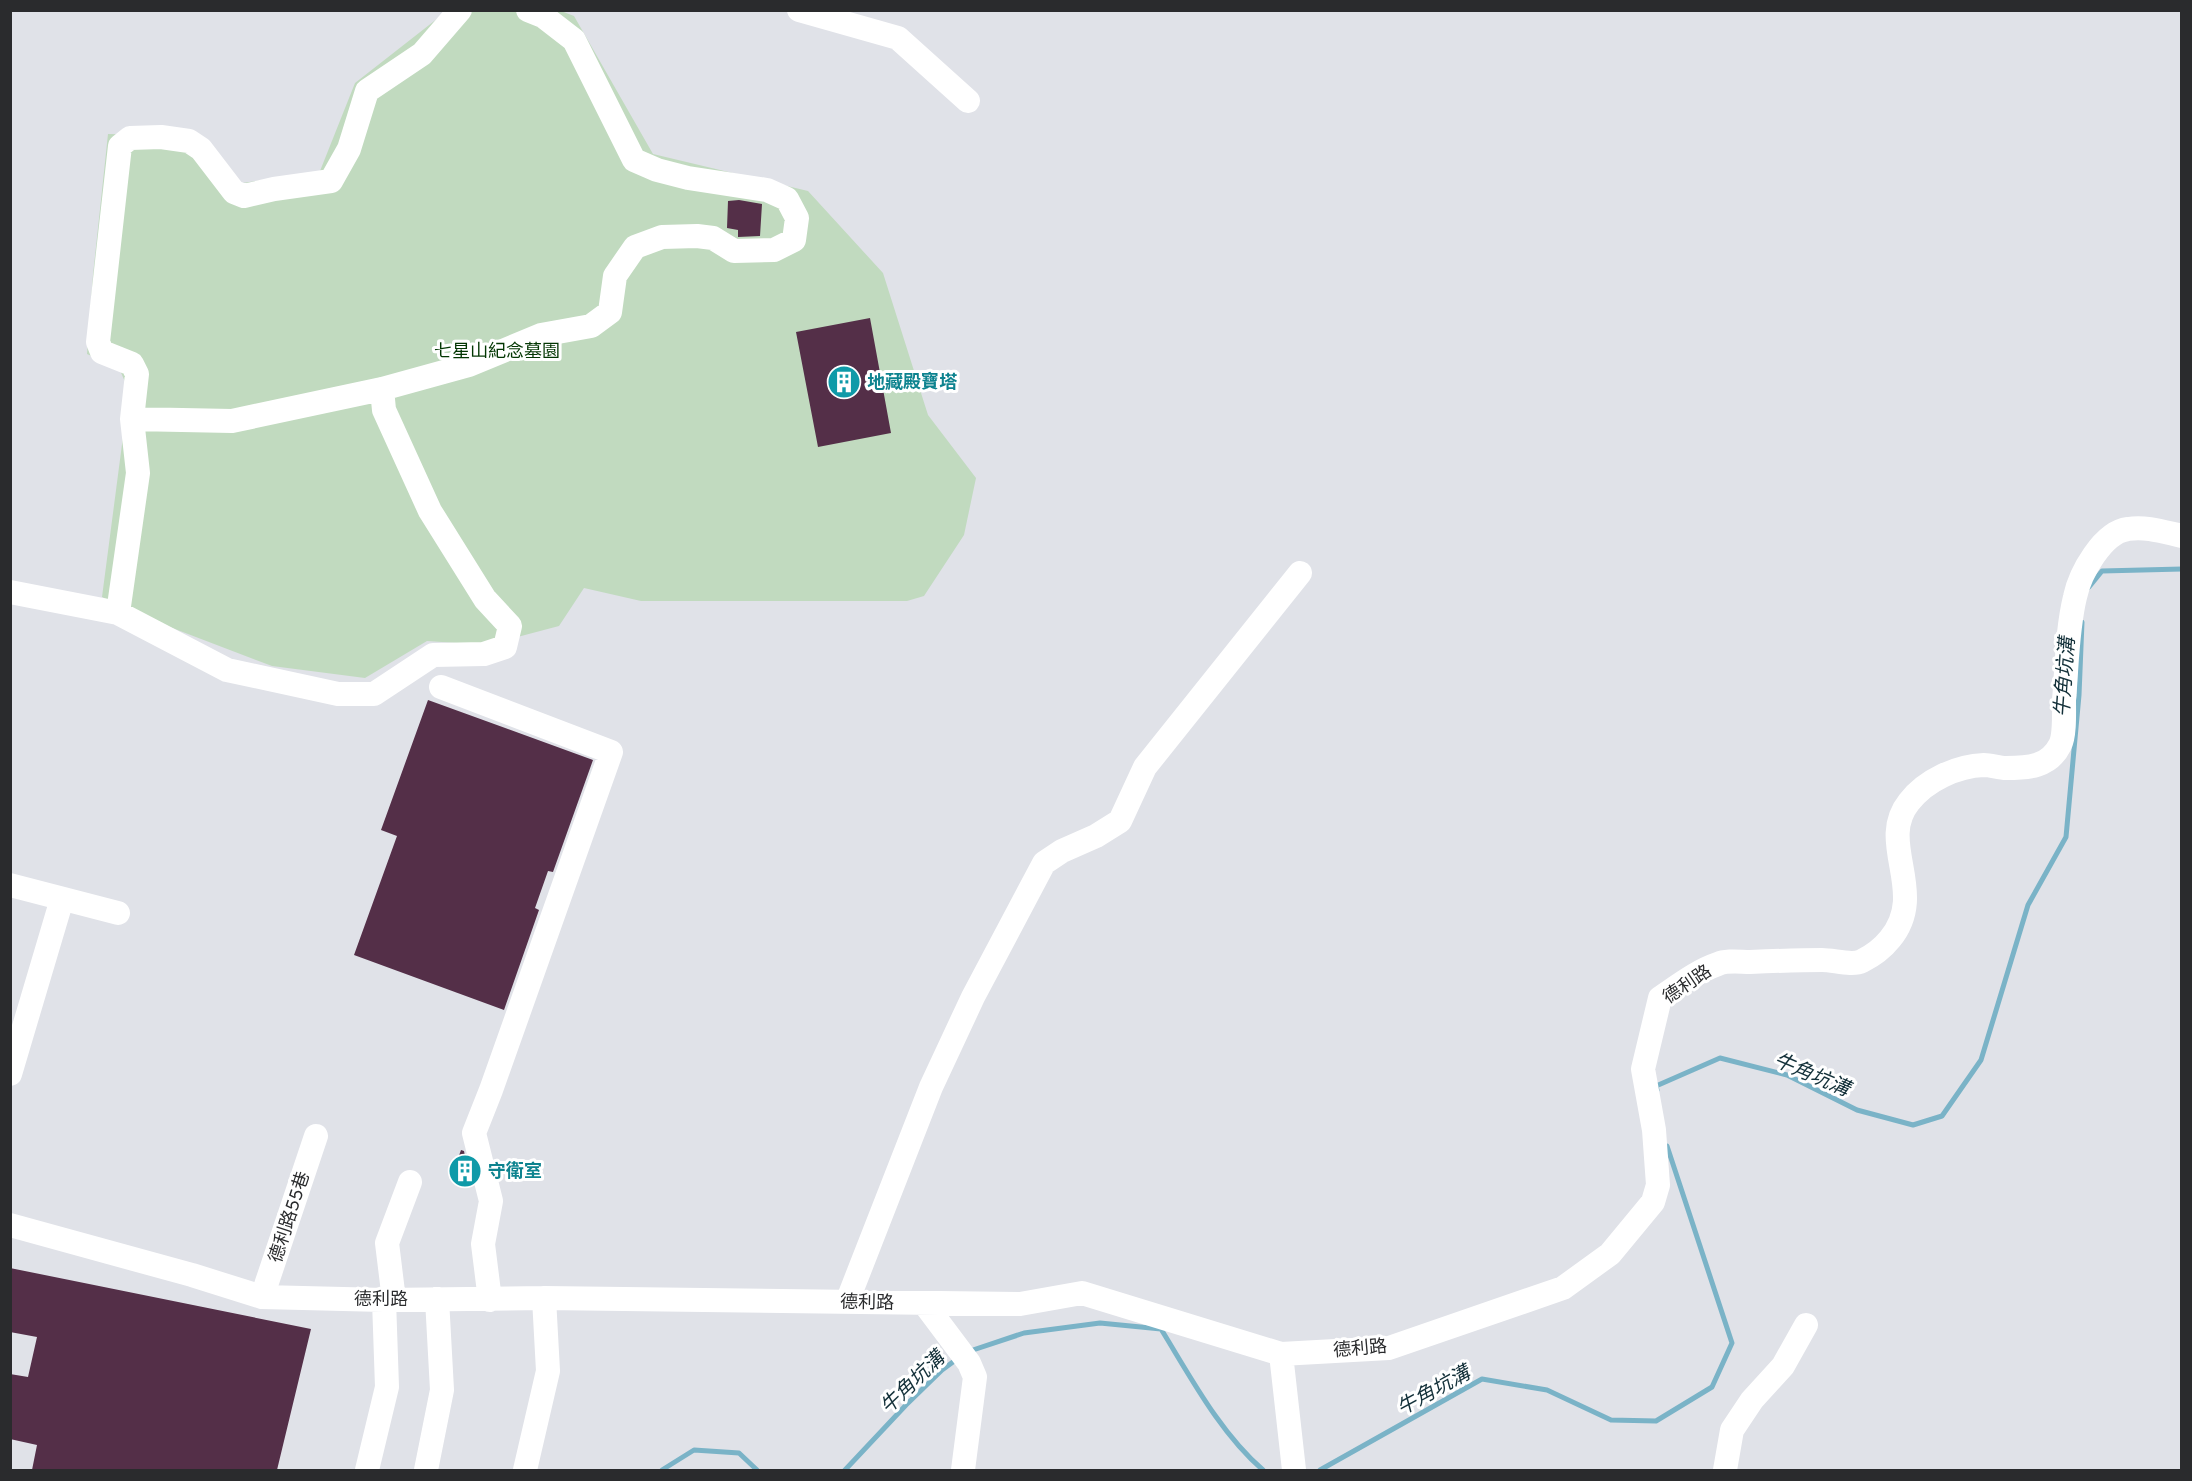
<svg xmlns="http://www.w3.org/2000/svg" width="2192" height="1481" viewBox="0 0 2192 1481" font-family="Overpass,'Noto Sans TC',sans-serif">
<rect width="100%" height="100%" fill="#e0e2e8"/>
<path fill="#c1dabf" d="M447,11H561L574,16L653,154L808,191L883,273L928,415L976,478L964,535L924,596L907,601H641L584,588L559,626L487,645L427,641L365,678L272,666L154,621L102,597L129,391L119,368L87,354L93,275L108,134L200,136L236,184L320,171L355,83Z"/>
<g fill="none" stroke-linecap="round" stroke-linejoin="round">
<path stroke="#7ab3c7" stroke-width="5" d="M2089,587L2102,571L2182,569
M1657,1090L1656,1086L1720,1058L1787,1075L1857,1110L1913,1125L1942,1116L1981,1060L2028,905L2066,837L2079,695L2082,622
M967,1352L1024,1333L1100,1323L1161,1329C1190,1376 1220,1433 1263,1470
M662,1470L694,1450L739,1453L757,1470
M845,1470L906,1405L942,1370L957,1359
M1320,1470L1482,1379L1547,1390L1611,1420L1656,1421L1712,1387L1732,1343L1667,1146"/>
</g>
<path fill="#542f48" d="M739,200L762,204L760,236L738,237V230L727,228L728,201Z
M870,318L891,433L818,447L796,332Z
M428,700L593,760L553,872L548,871L535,908L539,910L504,1010L354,955L397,836L381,830Z
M461,1150L464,1151L471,1186L451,1178Z
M10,1268L311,1329L277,1470H32L37,1445L10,1439V1374L28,1377L37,1337L10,1332Z"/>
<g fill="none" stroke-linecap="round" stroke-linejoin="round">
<path stroke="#fff" stroke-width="24" d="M799,10L898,38L968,101
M132,419L232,421L382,389L469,365L541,335L591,326L610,312L615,276L635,247L662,237L697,236L713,238L734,251L774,250L794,240L797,218L787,199L767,190L688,178L657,170L634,160L574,40L543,16L528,10
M10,592L118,613L138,473L132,419L137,374L132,364L102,352L98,342L120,146L130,138L161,137L189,141L201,149L234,192L244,196L274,189L331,181L349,149L367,91L422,54L460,10
M118,613L227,670L338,694H374L433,655L484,654L505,647L510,626L485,599L430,511L384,410L382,389
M441,687L611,752L491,1090L474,1133L491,1201L483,1244L490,1300
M10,885L118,913
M10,1074L62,899
M10,1225L192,1275L262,1297L384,1300L544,1298L1020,1304L1082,1293L1281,1354L1389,1348L1563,1288L1610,1254L1653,1202L1658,1185L1654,1130L1643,1069L1660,998C1678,986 1697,971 1718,964C1727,960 1740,962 1750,962C1774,961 1798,960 1822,960C1834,960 1852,966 1862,961C1874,955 1882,949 1890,939C1929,892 1876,843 1909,802C1926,780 1957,766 1984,765C1991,765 1999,768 2006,768C2028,768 2049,767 2060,745C2065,736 2064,711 2064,700C2067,666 2067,630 2075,597C2080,573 2103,532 2128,529C2146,526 2164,532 2182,536
M262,1297L316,1136
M394,1300L387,1243L410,1182
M847,1302L931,1087L973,997L1044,863L1062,851L1096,836L1120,821L1145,767L1300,573
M924,1303L969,1363L975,1377L963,1470
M1281,1354L1294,1470
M367,1470L387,1387L384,1300
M426,1470L442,1390L437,1299
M525,1470L548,1371L544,1298
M1725,1470L1732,1430L1752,1400L1783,1366L1806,1325"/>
</g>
<defs>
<symbol id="building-disc" viewBox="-11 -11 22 22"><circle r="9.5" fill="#0f9aa8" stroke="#fff"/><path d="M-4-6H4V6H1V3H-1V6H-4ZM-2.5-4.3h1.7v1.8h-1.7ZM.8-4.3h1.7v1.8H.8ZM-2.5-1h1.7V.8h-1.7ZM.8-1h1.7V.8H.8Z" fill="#fff"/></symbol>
</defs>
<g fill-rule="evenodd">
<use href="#building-disc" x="825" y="363" width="38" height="38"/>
<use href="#building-disc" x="446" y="1152" width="38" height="38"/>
</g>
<g text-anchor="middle" stroke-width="6" stroke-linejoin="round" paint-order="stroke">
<g font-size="18" fill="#033703" stroke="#fff">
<text x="497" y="357">七星山紀念墓園</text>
</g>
<g font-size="18" font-weight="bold" fill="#0d838f" stroke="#fff" text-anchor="start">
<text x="867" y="388">地藏殿寶塔</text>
<text x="488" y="1177">守衛室</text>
</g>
<g font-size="18" fill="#2a2b2d" stroke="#fff">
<text transform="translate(1687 984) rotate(-34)" y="6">德利路</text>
<text transform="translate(289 1217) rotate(-72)" y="6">德利路55巷</text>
<text x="381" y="1305">德利路</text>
<text transform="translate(867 1302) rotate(1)" y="6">德利路</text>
<text transform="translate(1360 1348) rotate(-5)" y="6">德利路</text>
</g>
<g font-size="20" font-style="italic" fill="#133039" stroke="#fff">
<text transform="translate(2064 677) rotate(-86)" y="7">牛角坑溝</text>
<text transform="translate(1812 1074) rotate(23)" y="7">牛角坑溝</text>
<text transform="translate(912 1382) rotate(-44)" y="7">牛角坑溝</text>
<text transform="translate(1433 1390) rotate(-29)" y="7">牛角坑溝</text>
</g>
</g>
<rect width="2192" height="1481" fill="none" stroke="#2a2b2d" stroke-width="24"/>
</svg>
